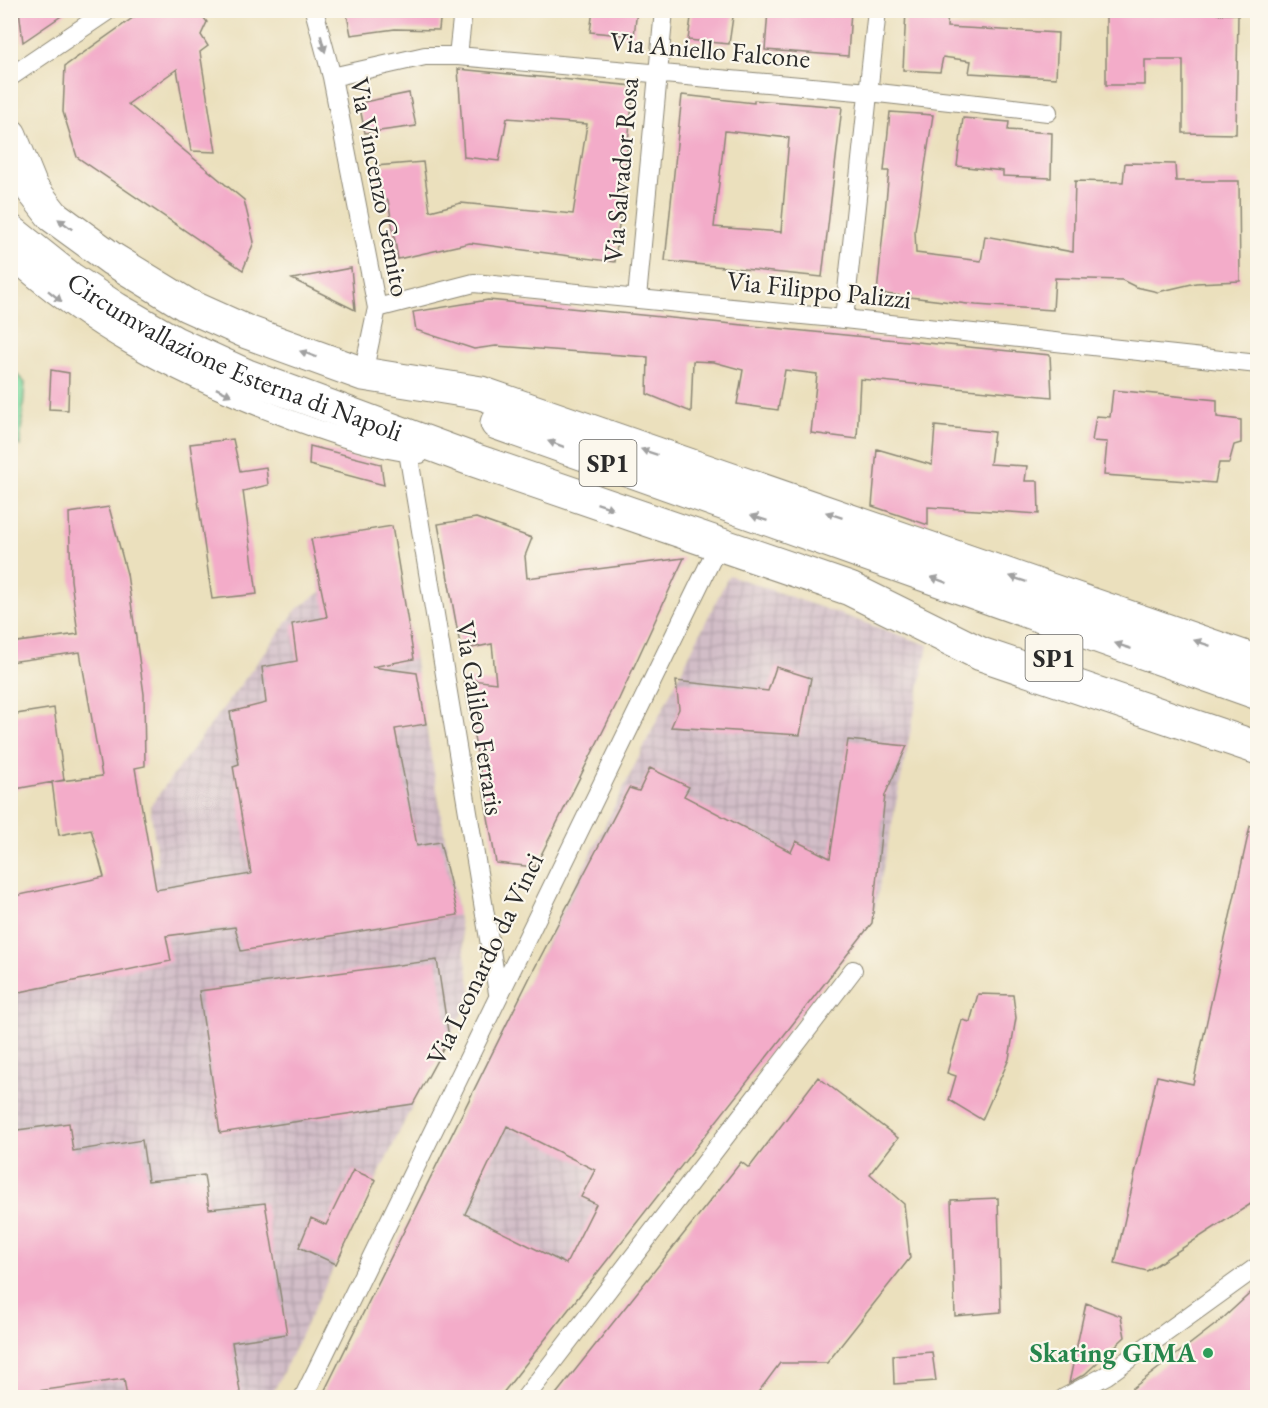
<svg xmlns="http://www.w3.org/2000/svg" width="1268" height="1408" viewBox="0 0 1268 1408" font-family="'EB Garamond',serif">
<defs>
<pattern id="industrial-grid" width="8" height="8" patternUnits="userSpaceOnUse" patternTransform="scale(1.5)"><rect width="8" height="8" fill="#d2bdc7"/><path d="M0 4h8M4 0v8" fill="none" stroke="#b4a3ab"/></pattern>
</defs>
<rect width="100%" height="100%" fill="#fbf7ec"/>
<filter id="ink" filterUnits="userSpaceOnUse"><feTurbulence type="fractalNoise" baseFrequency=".0167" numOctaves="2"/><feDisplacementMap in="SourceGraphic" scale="12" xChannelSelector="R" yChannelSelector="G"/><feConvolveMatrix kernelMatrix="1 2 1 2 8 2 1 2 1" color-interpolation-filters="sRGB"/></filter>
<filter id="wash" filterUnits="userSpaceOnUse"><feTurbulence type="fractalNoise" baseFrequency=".008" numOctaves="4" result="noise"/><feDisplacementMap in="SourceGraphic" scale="24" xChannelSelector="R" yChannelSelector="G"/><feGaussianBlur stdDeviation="1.35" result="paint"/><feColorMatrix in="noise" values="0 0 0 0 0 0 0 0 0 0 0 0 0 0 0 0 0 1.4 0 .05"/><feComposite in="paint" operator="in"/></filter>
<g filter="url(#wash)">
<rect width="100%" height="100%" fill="#ebe0bd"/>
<path fill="url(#industrial-grid)" d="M392,526L472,996L413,1104L271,1397H11L10,897L158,865L150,806L297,609L321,592L311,539Z
M729,575L928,645L872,923L499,1397L321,1398Z"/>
<path fill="#83dca2" stroke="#578466" stroke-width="1.5" d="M11,368L25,383L20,446L11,439Z"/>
<g id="blocks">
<path fill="#f3acc9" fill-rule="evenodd" d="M19,10H70L23,42Z
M144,10H198L207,22L201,35L208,46L200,52L216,152L191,151L177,69L128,104L244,200L254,242L243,270L77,157L63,112L65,66Z
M346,10H441L439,30L395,29L351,35Z
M593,10H637L634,36L590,32Z
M692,10H734L729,44L688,40Z
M768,10H851L848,56L765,50Z
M906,10H948L947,27L1058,33L1056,78L969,73L971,61L943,57L940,72L903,70Z
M1106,10H1217V14H1238L1236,134L1183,133V60H1145V85H1106Z
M458,69L634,86L615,262L470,243L398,259L388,200H384L375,166L423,162L430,211L461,203L573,214L587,124L507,118L499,161L464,157Z
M409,93L416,126L365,133L359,103Z
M682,95L754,103V100L842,107L822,277L665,261ZM725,131L789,138L781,232L714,227Z
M890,112L933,115L915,231L916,253L981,261L985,236L1073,252L1075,181L1123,182L1125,163L1175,164L1176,181H1239L1240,281L1196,283L1158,292L1136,287L1122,280L1055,278L1053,310L976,305L877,293L889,171H884Z
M963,118L1009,122L1008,130L1052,133L1051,178L1003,176V171L957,166Z
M351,268L355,310L292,279Z
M488,300L1050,355L1052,397L860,379L857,439L811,433L817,374L785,370L778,410L737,404L743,370L714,362L693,361L691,412L647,394L648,357L496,346L474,349L416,330L413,312Z
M51,370L69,373L68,410L49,409Z
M1113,390L1217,400V417L1241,420V443L1234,445L1229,463H1219L1215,483L1104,475L1107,442L1092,441L1096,416L1110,417Z
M935,426L994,432L990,464L1027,466L1025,481H1038L1039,514L928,507V525L872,506L877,449L932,465Z
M233,439L240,471L266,467L268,485L243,491L257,594L212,599L190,444Z
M310,446L381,464L384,485L309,465Z
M109,507L127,574L144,694L145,766L135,768L156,890L251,874L233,766L239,764L230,712L266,703L262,667L297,661L292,624L327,617L311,539L392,526L414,659L372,667L417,673L426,724L395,729L417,846L440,842L458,915L241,951L235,927L166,936L171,961L10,994V897L104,877L91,829L59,835L52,782L102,776L80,652L10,662V643L78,634L71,580L69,513Z
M476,518L532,538L525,556L527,578L684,558L619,699L535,867L496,863L464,679L496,683L492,644L461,650L438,524Z
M776,667L811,678L800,735L671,727L679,709L676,681L768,691Z
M54,708L64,780L10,790V715Z
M848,740L907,746L885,795L872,923L499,1398H321L531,975L629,788L639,791L650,768L689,787L684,796L791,852L796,841L830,858ZM507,1126L595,1170L581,1197L596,1204L566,1264L465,1214Z
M1250,826L1257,827V1200L1147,1271L1115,1263L1157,1076L1193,1084Z
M437,960L449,1038L413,1104L220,1133L199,991Z
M978,994L1013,995L1016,1018L1009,1059L982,1120L949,1100L956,1076L947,1073L962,1020L970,1022Z
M818,1077L898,1138L870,1174L904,1204L910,1258L827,1363H780L754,1398H553L741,1162L749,1168Z
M69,1123L73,1151L142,1140L148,1181L204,1175L209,1209L265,1203L287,1334L232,1342L241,1398H127L124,1379L10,1395V1131Z
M353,1170L376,1180L336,1264L299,1247L311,1218L326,1225Z
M998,1198L1001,1312L955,1316L951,1200Z
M1257,1287V1398H1120L1220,1321Z
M1086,1303L1121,1316L1125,1337L1085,1374L1069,1383Z
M932,1352L936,1381L894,1384L893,1355Z"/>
</g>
</g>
<g filter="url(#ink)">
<use href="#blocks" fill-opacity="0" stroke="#8b8674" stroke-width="1.5"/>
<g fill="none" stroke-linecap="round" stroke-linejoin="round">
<defs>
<path id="street" d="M314,10L332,77L377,308L363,374
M458,56L463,10
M10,77L109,10
M332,77L425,56H458L869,92L1048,112
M10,258C89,329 173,373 272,412C320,431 368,448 420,454
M637,298L664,10
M377,308L474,283L844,319L1258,364
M844,319L877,10
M408,452L498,993
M303,1398L718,546
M525,1398L853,970
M1064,1398L1107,1375L1258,1266"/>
<g id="highway">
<path d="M10,135L32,189L53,216L112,259L187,305L247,332L363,374L481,393L1258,662"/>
<path id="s1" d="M10,231L69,278L116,309L175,343L247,376L471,459L850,589L981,654L1258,748"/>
<path d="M497,423L1258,693"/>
</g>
</defs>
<use href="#street" stroke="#8b8674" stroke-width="20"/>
<use href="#highway" stroke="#8b8674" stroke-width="35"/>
<use href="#street" stroke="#fff" stroke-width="18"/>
<use href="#highway" stroke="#fff" stroke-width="33"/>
</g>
<defs><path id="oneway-solid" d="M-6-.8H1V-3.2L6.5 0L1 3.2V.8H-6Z" transform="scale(1.5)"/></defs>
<g fill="#a0a0a0">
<use href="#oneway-solid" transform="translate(323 44) rotate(75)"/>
<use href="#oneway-solid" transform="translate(65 224) rotate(-143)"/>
<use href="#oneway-solid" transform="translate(55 296) rotate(39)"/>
<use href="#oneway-solid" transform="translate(308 354) rotate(-160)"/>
<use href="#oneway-solid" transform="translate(224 392) rotate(25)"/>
<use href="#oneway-solid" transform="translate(556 444) rotate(-160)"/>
<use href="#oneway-solid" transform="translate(649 452) rotate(-161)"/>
<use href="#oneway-solid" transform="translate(605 506) rotate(19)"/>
<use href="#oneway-solid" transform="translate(834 515) rotate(-161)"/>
<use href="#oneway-solid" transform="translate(759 518) rotate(-161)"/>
<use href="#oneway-solid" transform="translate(1018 579) rotate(-161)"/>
<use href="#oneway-solid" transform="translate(939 580) rotate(-160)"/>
<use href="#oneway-solid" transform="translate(1202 643) rotate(-161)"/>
<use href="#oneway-solid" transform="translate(1123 646) rotate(-161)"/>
</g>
</g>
<circle fill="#2e9e5b" stroke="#fbf7ec" stroke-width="2" cx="1208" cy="1353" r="6"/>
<g text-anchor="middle" stroke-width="4.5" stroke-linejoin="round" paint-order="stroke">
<g fill="#fbf7ec" stroke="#696865" stroke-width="1.5">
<rect x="579.5" y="440" width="57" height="46" rx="4.5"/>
<rect x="1025.5" y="635" width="57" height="46" rx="4.5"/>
</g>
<g font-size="26" font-weight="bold" fill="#2b2b2b">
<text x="608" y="472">SP1</text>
<text x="1054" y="667">SP1</text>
</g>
<g font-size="27" fill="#2b2b2b" stroke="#fbf7ec">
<text transform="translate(710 50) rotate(5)" y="9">Via Aniello Falcone</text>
<text transform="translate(621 170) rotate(-85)" y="9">Via Salvador Rosa</text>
<text transform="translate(380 187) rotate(79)" y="9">Via Vincenzo Gemito</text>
<text transform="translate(819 290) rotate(6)" y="9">Via Filippo Palizzi</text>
<text dy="9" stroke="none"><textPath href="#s1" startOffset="260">Circumvallazione Esterna di Napoli</textPath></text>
<text transform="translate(480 718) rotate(81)" y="9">Via Galileo Ferraris</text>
<text transform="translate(485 959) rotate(-64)" y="9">Via Leonardo da Vinci</text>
</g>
<g font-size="27" font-weight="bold" fill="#27864d" stroke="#fbf7ec" text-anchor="end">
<text x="1196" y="1362">Skating GIMA</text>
</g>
</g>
<rect width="1268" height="1408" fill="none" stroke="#fbf7ec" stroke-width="36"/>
</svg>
